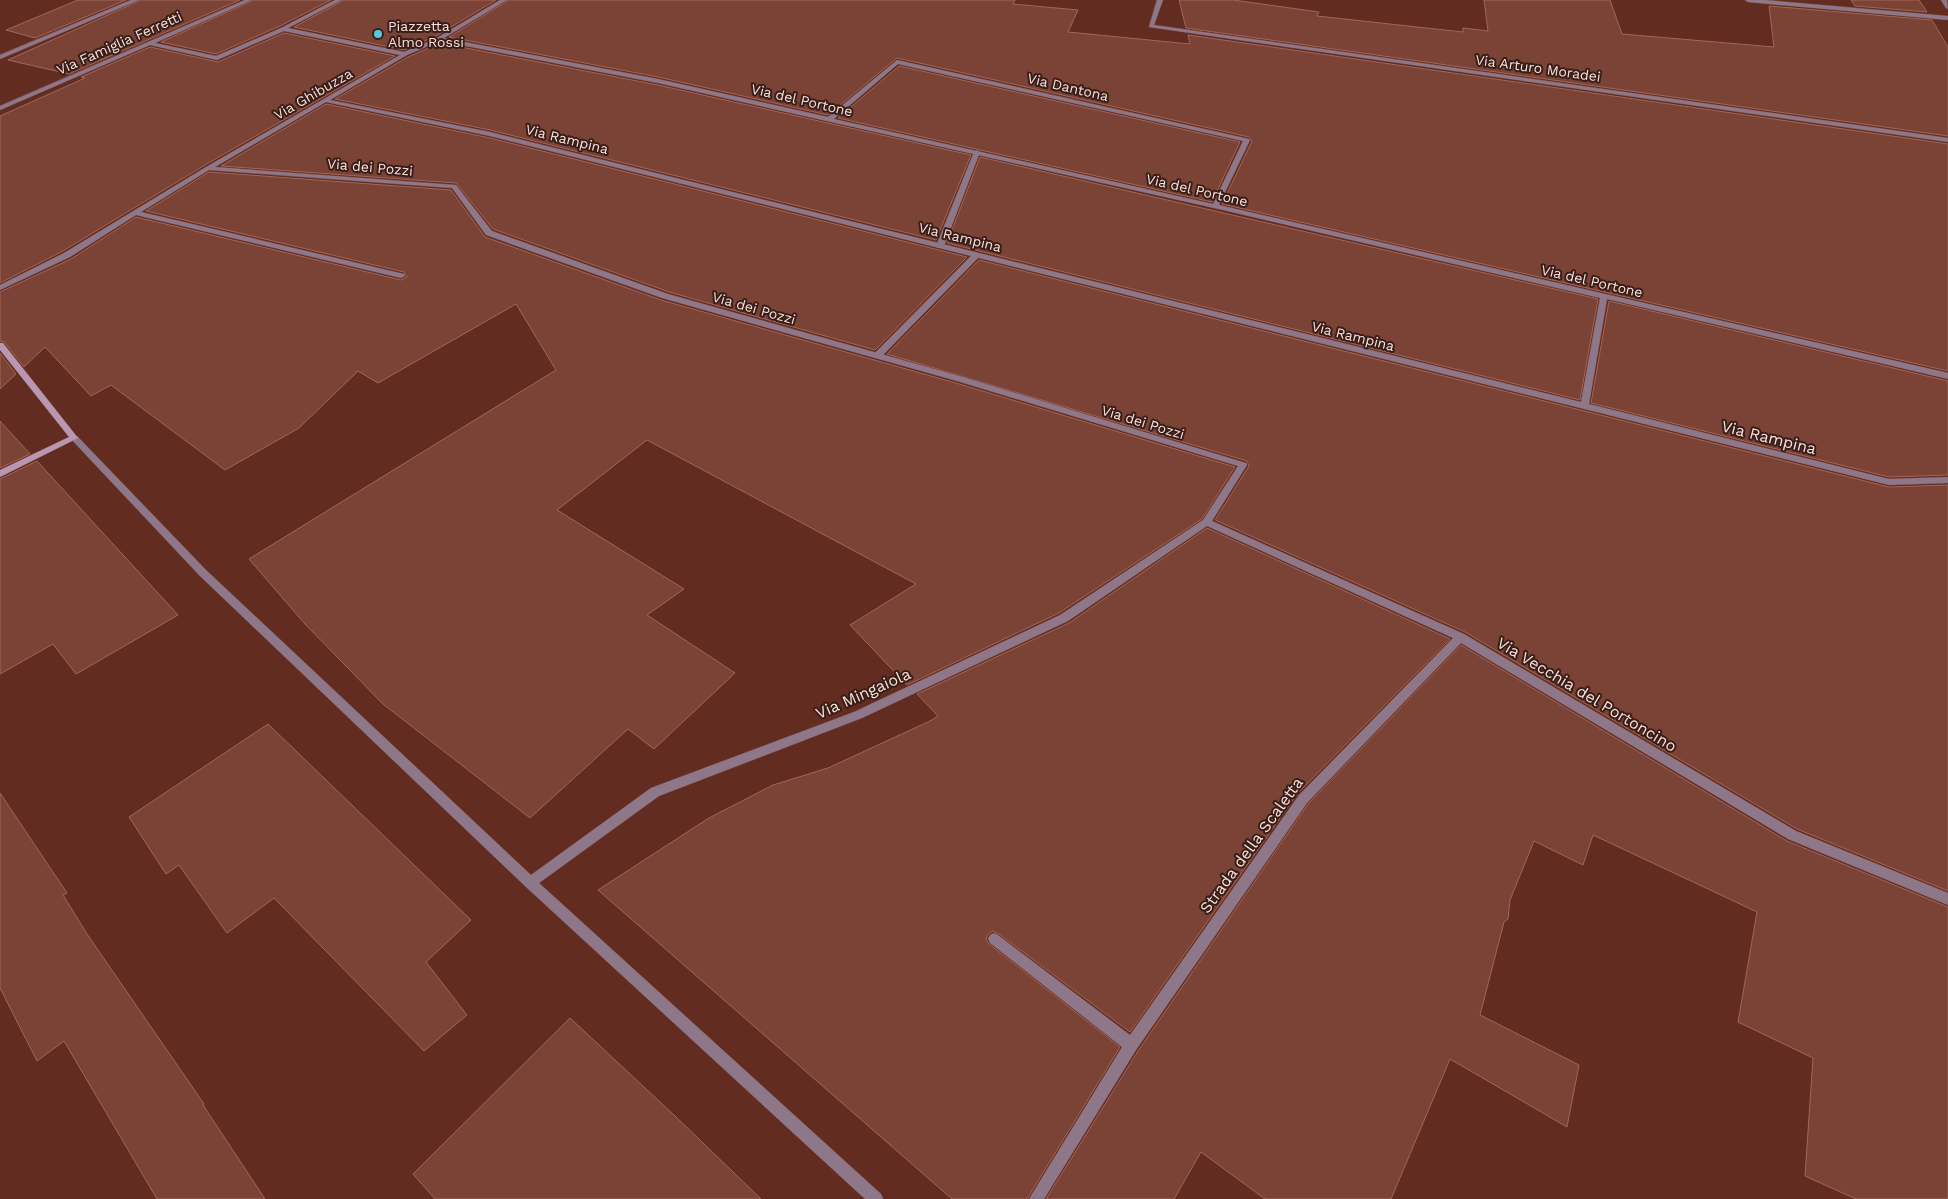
<svg xmlns="http://www.w3.org/2000/svg" width="1948" height="1199" viewBox="0 0 1948 1199" font-family="'Work Sans',sans-serif">
<rect width="100%" height="100%" fill="#622c21"/>
<path fill="#7b4236" stroke="#a36659" d="M78,0H126L35,38L6,30Z
M141,0H240L69,74L8,60Z
M254,0H331L280,26L216,54L161,42Z
M344,0H496L436,36L404,50L294,27Z
M509,0H1015L1013,4L1078,10L1068,32L1190,44L1188,35L1948,144V371L1222,204L1252,141L1249,137L897,58L828,115L658,77L449,37Z
M1179,0H1233L1319,12L1317,16L1463,32V28L1488,31L1484,0H1610L1622,34L1774,47L1769,6L1932,20L1948,47V136L1186,28Z
M1851,0H1919L1927,12L1855,6Z
M284,33L395,56L205,165L63,251L0,283V116L85,78L81,77L150,47L218,62Z
M440,43L658,85L971,155L936,240L490,130L335,99L408,57Z
M899,66L1240,142L1212,202L838,118Z
M326,104L490,138L967,257L875,350L669,292L493,229L456,183L221,166Z
M980,157L1598,299L1580,400L947,243Z
M209,172L451,190L485,237L661,300L956,383L1235,467L1202,519L1059,613L907,685L850,625L916,584L647,440L557,510L684,589L647,615L735,673L654,749L628,729L530,818L383,704L305,624L249,559L556,370L516,304L378,383L358,371L299,428L225,470L111,385L91,396L45,347L24,367L4,342L0,341V292L71,259L136,217L401,280L407,277L404,272L146,211Z
M979,260L1889,487L1948,485V891L1797,829L1465,632L1215,520L1249,466L1247,461L887,354Z
M1609,301L1948,381V475L1889,477L1591,403Z
M0,353L16,374L0,389Z
M0,421L30,454L0,468Z
M37,461L178,615L76,674L53,644L0,674V479Z
M1207,528L1450,639L1297,794L1130,1032L999,934L993,931L988,934L986,940L989,944L1120,1047L1027,1199H952L598,890L709,818L773,785L828,768L930,721L938,716L917,694L1069,623Z
M1461,645L1787,841L1948,907V1199H1856L1805,1176L1813,1058L1738,1022L1757,912L1593,835L1583,865L1534,841L1510,900L1508,919L1504,922L1480,1015L1579,1065L1567,1127L1450,1059L1391,1199H1265L1201,1152L1174,1199H1046L1138,1051L1308,804Z
M268,724L471,920L426,962L467,1015L424,1051L274,898L227,933L179,865L166,874L129,817Z
M0,793L67,893L63,895L87,934L204,1104L203,1105L265,1199H157L64,1041L37,1061L0,988Z
M570,1018L675,1116L761,1199H435L413,1174Z"/>
<g fill="none" stroke-linecap="round" stroke-linejoin="round">
<defs>
<path id="lane" d="M977,150L980,152L944,246L937,248L936,246L974,152Z
M974,253L981,255L880,358H874V354Z"/>
<path id="street" d="M131,0H139L0,59V55Z
M245,0H252L155,43L216,56L281,28L335,0H342L288,28L404,52L437,38L500,0H507L444,38L658,79L828,117L897,60L1249,139L1250,140L1219,205L1948,373V379L1607,299L1589,404L1889,479L1948,477V483L1889,485L490,136L326,102L215,167L456,185L492,231L668,294L963,377L1246,463L1247,465L1212,521L1464,634L1796,831L1948,893V905L1788,839L1461,643L1307,803L1136,1050L1044,1199H1029L1122,1047L990,943L988,939L990,935L994,933L998,935L1130,1035L1299,795L1453,638L1207,526L1068,621L862,718L659,796L539,883L881,1194L883,1199H865L526,887L200,576L70,438L71,436H77L206,570L531,875L651,788L854,712L1060,615L1203,520L1238,466L957,381L662,298L486,235L452,188L209,170L141,212L404,274L405,276L401,278L136,215L70,257L0,290V285L64,253L206,167L400,55L284,31L217,60L150,45L0,110V106ZM440,41L658,83L1223,210L1600,298L1581,402L490,132L330,100L407,55ZM898,64L1243,141L1213,204L834,119Z
M1157,0H1163L1154,25L1948,138V142L1149,27Z
M1745,0H1765L1948,16V20L1748,2Z
M1941,0H1947L1948,9L1946,8Z"/>
<path id="secondary" d="M0,343H3L78,438L0,477V470L69,437L0,350Z"/>
</defs>
<use href="#lane" stroke="#7b493e" stroke-width="1"/>
<use href="#street" stroke="#7b493e" stroke-width="1"/>
<use href="#secondary" stroke="#7b493e" stroke-width="1"/>
<use href="#lane" fill="#8d7789" fill-rule="evenodd"/>
<use href="#street" fill="#8d7789" fill-rule="evenodd"/>
<use href="#secondary" fill="#b997b2" fill-rule="evenodd"/>
</g>
<circle fill="#56c9e0" stroke="#371e18" stroke-width="2" cx="378" cy="34" r="5"/>
<g text-anchor="middle" stroke-width="4" stroke-linejoin="round" paint-order="stroke">
<g font-size="14" fill="#fcdfd9" stroke="#371e18" text-anchor="start">
<text x="388" y="31">Piazzetta<tspan x="388" dy="16">Almo Rossi</tspan></text>
</g>
<g font-size="14" fill="#fcdfd9" stroke="#371e18">
<text transform="translate(119 43) rotate(-24)" y="5">Via Famiglia Ferretti</text>
<text transform="translate(1538 68) rotate(8)" y="5">Via Arturo Moradei</text>
<text transform="translate(1068 87) rotate(13)" y="5">Via Dantona</text>
<text transform="translate(313 94) rotate(-30)" y="5">Via Ghibuzza</text>
<text transform="translate(802 100) rotate(13)" y="5">Via del Portone</text>
<text transform="translate(567 139) rotate(14)" y="5">Via Rampina</text>
<text transform="translate(370 167) rotate(5)" y="5">Via dei Pozzi</text>
<text transform="translate(1197 190) rotate(13)" y="5">Via del Portone</text>
<text transform="translate(960 237) rotate(14)" y="5">Via Rampina</text>
<text transform="translate(1592 281) rotate(13)" y="5">Via del Portone</text>
<text transform="translate(754 308) rotate(16)" y="5">Via dei Pozzi</text>
<text transform="translate(1353 336) rotate(14)" y="5">Via Rampina</text>
<text transform="translate(1143 422) rotate(17)" y="5">Via dei Pozzi</text>
</g>
<g font-size="16" fill="#fcdfd9" stroke="#371e18">
<text transform="translate(1769 437) rotate(14)" y="6">Via Rampina</text>
<text transform="translate(863 693) rotate(-24)" y="6">Via Mingaiola</text>
<text transform="translate(1587 694) rotate(31)" y="6">Via Vecchia del Portoncino</text>
<text transform="translate(1251 845) rotate(-54)" y="6">Strada della Scaletta</text>
</g>
</g>
</svg>
